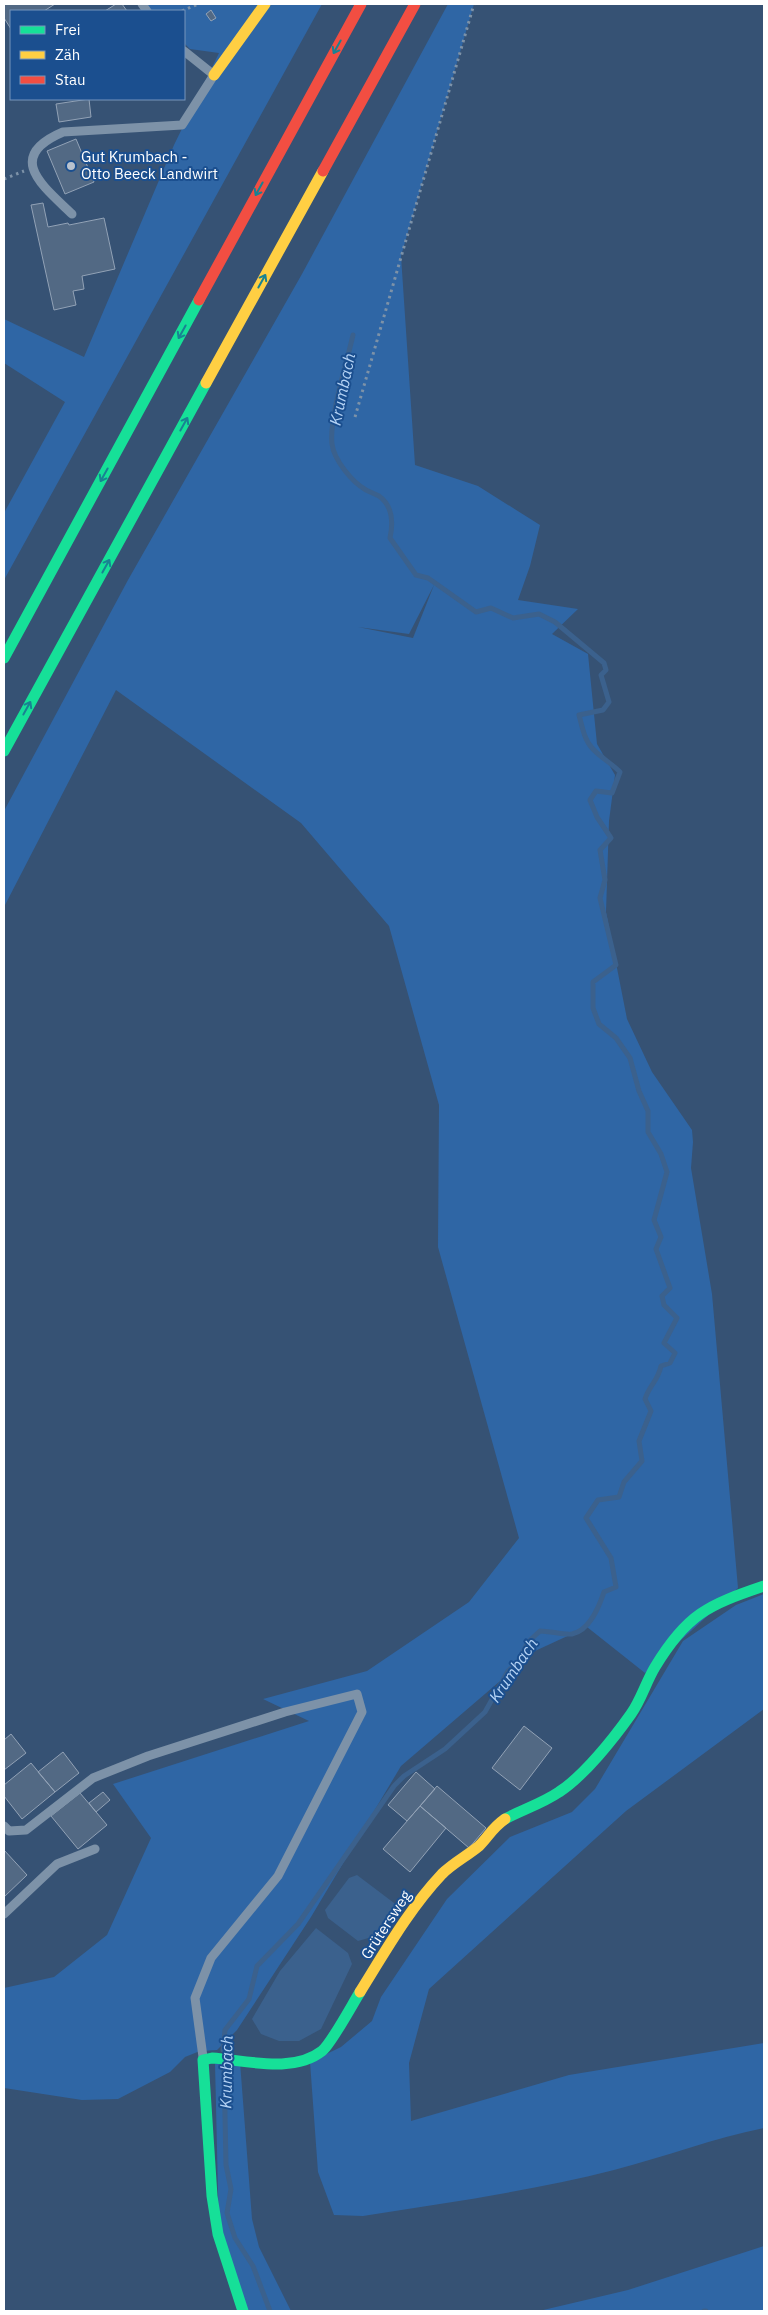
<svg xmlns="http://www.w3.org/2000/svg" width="768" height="2315" viewBox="0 0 768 2315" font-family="'IBM Plex Sans',sans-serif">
<rect width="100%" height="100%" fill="#365274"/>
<path fill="#2f66a5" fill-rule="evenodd" d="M146,4H322L4,580V513L65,402L4,363V319L84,357L174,145L219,53L190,49L184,43V11H151Z
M448,4H474L401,256L415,465L478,486L540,525L530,566L518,600L578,609L552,634L588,654L597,744L615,775L609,821L606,912L627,1019L652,1072L692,1130L693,1142L691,1168L712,1294L738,1588L645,1673L587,1627L535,1651L401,1766L311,1917L237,2030L217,2050L200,2051L185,2057L170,2072L118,2099L82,2100L4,2088V1988L54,1977L107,1935L151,1838L113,1784L309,1721L263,1699L367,1671L469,1602L519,1538L438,1247L439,1105L389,926L301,823L116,690L4,907V811L128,580L302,274ZM434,585L413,638L358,627L409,634Z
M764,1594V1709L626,1811L429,1989L409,2063L411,2121L569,2075L764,2043V2128C713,2138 665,2157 614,2170C531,2191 447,2203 363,2216L334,2215L318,2172L310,2062L341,2047L372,2021L381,1997L447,1899L510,1837L572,1812L595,1789L683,1641L736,1605Z
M240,2062L252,2219L259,2247L291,2311H245L219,2234L215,2063Z
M764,2246V2311H539L628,2290Z"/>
<path fill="#3b618d" d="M357,1875L398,1906L372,1937L358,1941L328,1918L325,1910L349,1878Z
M316,1928L348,1953L352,1964L321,2029L299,2041H279L261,2034L252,2019L280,1971Z"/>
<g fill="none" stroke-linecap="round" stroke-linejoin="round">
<path stroke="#3b618d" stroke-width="5" d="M223,2050L225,2030L249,1999L257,1966L298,1924L394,1786L404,1776L445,1749L485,1712L508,1671L518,1662L528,1642L540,1631C550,1631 563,1635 572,1634C590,1630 599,1607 604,1592L616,1587L611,1558L586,1518L598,1500L619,1497L624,1482L642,1461L639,1441L651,1411L645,1399C650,1384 658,1381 661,1366L670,1363L675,1353L664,1343L677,1318L664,1305L662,1296L670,1288L656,1249L661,1237L654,1220L667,1172L661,1154L648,1132V1111L639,1091L630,1058L616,1038L599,1024L593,1008V982L616,965L600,898L605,880L600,850L611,838L597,817L590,800L596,791L612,793L620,772C611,763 600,757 592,748C584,739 582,726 579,715L603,710L609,702L601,675L606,670L604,663L555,622L539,614L513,618L491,608L476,612L428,578L416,575L390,538C393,524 393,506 379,496C375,494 370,492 366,490C352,482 334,460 332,444C329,419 347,362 353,335
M224,2066L226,2165L231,2189L227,2213L235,2238L253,2266L270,2311
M704,2311H706"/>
</g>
<path fill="#526984" stroke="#92a2b6" d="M4,4H55L44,11H11V29L4,18Z
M116,4H122L127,11H105Z
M211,10L216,18L211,21L206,14Z
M89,99L91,117L59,122L56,104Z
M76,139L94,182L65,194L47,151Z
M43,203L48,227L68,223L69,225L104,218L115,269L82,276L84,289L73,291L76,305L54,310L31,205Z
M524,1726L552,1748L520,1790L492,1768Z
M11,1734L26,1753L4,1770V1740Z
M63,1752L79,1773L55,1792L38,1772Z
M31,1763L55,1792L22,1819L4,1796V1785Z
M416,1772L435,1789L407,1821L388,1805Z
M437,1786L486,1828L469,1848L420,1806Z
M103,1792L110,1800L96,1812L89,1803Z
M80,1793L107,1825L78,1849L51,1816Z
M420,1806L446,1828L410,1872L383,1849Z
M4,1850L27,1875L4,1897Z"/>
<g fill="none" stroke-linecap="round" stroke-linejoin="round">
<path stroke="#7d92a8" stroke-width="3" stroke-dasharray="2.5 4" stroke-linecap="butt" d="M182,11L198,4
M4,179L24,171
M355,417L474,4"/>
<path stroke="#7d92a8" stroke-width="9" d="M142,4L147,11
M72,214C43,186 4,157 63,132L182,125L214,75L184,51
M4,1826L9,1831L26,1830L93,1778L148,1756L285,1712L357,1694L362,1712L278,1876L211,1958L195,1998L203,2057
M4,1914L57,1864L95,1849"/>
<path stroke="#16e098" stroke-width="11" d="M4,658L199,300
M4,751L206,383
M505,1819C522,1810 543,1803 559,1792C584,1776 614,1738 631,1714C641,1700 646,1682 655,1667C687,1614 708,1605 764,1586
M243,2311L218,2234L212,2196L203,2060L212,2058C245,2060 293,2074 322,2051C331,2044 352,2005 360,1992"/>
<path stroke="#ffcf43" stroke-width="11" d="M214,75L265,4
M206,383L323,171
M360,1992C385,1952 409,1909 442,1874C453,1863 467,1856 479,1846C489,1836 492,1828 505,1819"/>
<path stroke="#f24e42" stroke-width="11" d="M323,171L415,4
M199,300L361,4"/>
</g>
<defs><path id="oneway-shaft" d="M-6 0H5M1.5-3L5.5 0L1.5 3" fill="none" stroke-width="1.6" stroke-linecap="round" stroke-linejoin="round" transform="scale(1.25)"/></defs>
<g stroke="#198292">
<use href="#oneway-shaft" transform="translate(337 47) rotate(119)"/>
<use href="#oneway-shaft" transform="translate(259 189) rotate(119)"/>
<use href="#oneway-shaft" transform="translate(262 281) rotate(-61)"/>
<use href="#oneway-shaft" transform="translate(182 332) rotate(119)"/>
<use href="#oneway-shaft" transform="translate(184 424) rotate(-61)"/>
<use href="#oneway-shaft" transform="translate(104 475) rotate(119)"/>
<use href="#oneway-shaft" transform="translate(106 566) rotate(-61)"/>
<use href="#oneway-shaft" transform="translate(27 708) rotate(-61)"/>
</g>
<circle fill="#b9c2ce" stroke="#1b4f8f" stroke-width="2" cx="71" cy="166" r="5"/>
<g text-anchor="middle" stroke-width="4" stroke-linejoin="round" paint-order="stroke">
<g font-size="15" fill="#fff" stroke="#1b4f8f" text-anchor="start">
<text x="81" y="162">Gut Krumbach -<tspan x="81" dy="17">Otto Beeck Landwirt</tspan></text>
</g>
<g font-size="15" fill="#fff" stroke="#1b4f8f">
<text transform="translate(386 1925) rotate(-57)" y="5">Grütersweg</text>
</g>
<g font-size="16" font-style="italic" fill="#b5d3f5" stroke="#1b4f8f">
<text transform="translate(342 389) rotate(-78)" y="6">Krumbach</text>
<text transform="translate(513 1670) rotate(-56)" y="6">Krumbach</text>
<text transform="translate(226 2072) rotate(-89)" y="6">Krumbach</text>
</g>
</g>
<rect width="768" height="2315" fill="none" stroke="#ffffff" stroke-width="10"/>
<rect x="10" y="10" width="175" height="90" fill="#1b4f8f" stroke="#7695bc"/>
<rect x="20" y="26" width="25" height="8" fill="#16e098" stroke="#7695bc"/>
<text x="55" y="35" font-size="15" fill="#ffffff">Frei</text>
<rect x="20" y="51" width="25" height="8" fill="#ffcf43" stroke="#7695bc"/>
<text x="55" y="60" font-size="15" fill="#ffffff">Zäh</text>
<rect x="20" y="76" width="25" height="8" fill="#f24e42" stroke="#7695bc"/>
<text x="55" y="85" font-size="15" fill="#ffffff">Stau</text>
</svg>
